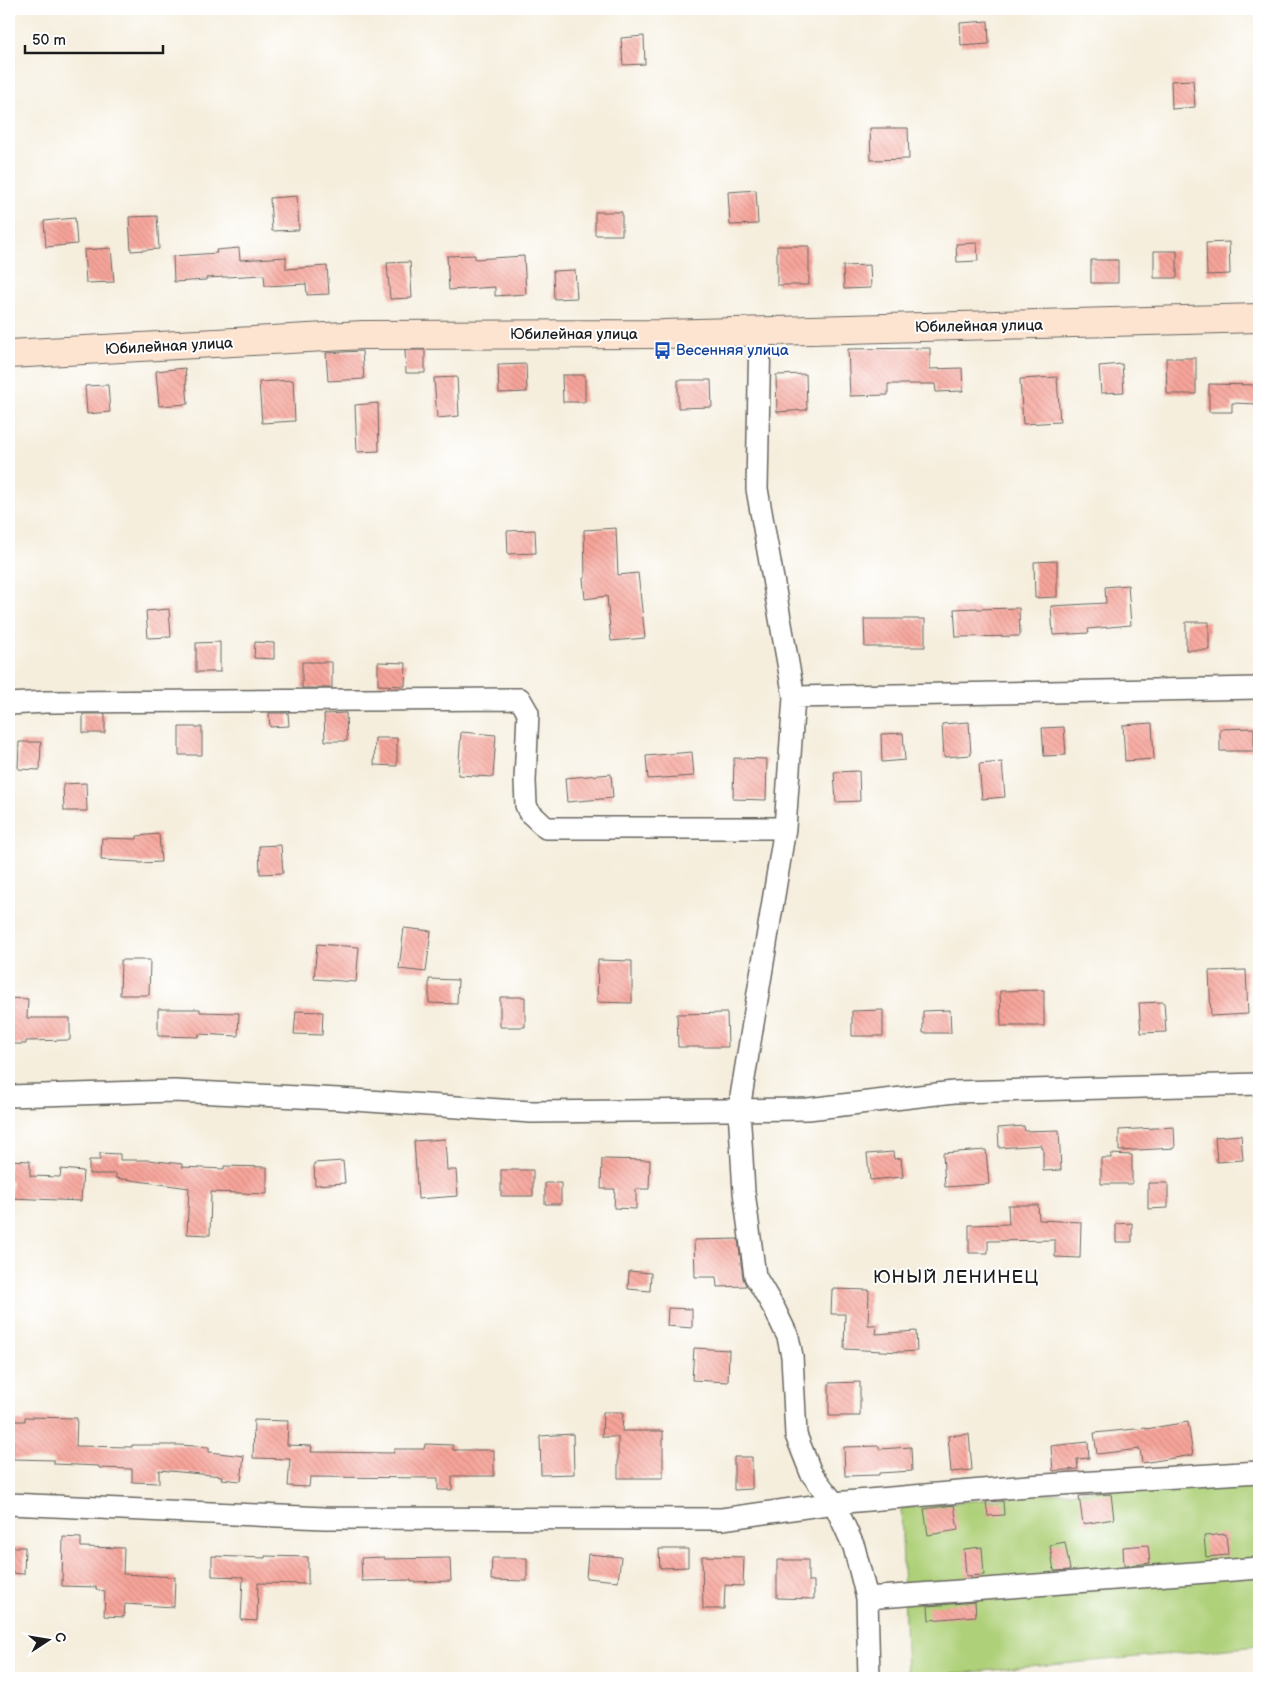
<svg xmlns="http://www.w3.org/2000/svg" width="1268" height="1687" viewBox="0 0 1268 1687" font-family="'Balsamiq Sans',sans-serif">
<defs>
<pattern id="building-back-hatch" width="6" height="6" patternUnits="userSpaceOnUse" patternTransform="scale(1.25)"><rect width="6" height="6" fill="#f7a49a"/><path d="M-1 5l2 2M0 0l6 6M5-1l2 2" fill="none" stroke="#d38d84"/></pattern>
</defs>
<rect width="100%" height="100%" fill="#fff"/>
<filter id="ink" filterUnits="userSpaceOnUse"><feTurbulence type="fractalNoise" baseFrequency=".02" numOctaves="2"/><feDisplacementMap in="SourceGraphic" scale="10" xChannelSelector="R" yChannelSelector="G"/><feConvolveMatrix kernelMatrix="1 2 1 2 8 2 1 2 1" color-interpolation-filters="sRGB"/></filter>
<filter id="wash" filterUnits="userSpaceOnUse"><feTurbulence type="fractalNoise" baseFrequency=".0096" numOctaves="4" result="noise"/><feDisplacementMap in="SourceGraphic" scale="20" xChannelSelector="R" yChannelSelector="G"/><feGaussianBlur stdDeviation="1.12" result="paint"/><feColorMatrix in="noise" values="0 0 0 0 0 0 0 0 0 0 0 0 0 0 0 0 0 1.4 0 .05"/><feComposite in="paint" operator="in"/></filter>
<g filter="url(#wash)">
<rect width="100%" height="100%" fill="#f5eedd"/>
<path fill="#aed078" stroke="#65764a" d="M1259,1479V1646L907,1678L901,1508L1040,1494Z"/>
<g id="blocks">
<path fill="url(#building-back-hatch)" d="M988,21L989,44L961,46L960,23Z
M644,36L645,64L623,65L621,38Z
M1193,80L1195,107L1172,109L1171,81Z
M870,128H908L909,159L871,160Z
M756,190L758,224L730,225L728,192Z
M297,196L299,230L272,231L270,198Z
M595,212H622V235H595Z
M157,216L159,249L131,251L129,217Z
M75,218L77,244L46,247L44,221Z
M1229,242L1230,274L1207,275L1206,243Z
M977,243L978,261L957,262L956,244Z
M777,246H809V285H777Z
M111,248L114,282L86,283L84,250Z
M239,248L240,260L286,257V269L327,266L329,294L307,295L306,284L265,286L264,275L206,278V280L174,282L173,256L217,253L216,250Z
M1154,251H1177V278H1154Z
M475,255V259L524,256L526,294L495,296V287L449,290L447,256Z
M1091,260H1118V283H1091Z
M410,262L412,298L390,299L387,263Z
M870,265L871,288L844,289L843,266Z
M575,270L577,298L554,299L553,271Z
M930,348V369L962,368L963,391L936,392L935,384H888V395L850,396L848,349Z
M405,350H425V373H406Z
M362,351L364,379L328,381L326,353Z
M1166,358H1196V394H1167Z
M526,364L527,392L499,393L498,365Z
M1122,364L1124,392L1101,393L1099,366Z
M185,368L188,404L159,406L156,371Z
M806,374L807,410L777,412L776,375Z
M562,375H585V402H563Z
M457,377L459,416L437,418L434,378Z
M1057,377L1060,422L1023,424L1020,379Z
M293,380L295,421L262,423L259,382Z
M678,380H711L712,407L678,408Z
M1209,384L1259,385V404L1232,403V412H1209Z
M108,385L110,412L87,414L85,386Z
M378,403L379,451L357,452L355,405Z
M616,528L618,575L638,573L645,638L611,641L607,596L585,599L583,578H585L584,530Z
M535,530L536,553L508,554L507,531Z
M1057,561V597L1035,598L1034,562Z
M1128,585L1131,625L1088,629L1089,633L1053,635L1051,606L1106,603L1105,587Z
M977,608V609L1019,608L1020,636L956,637L954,609Z
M169,609L171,637L148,638L146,611Z
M864,619H925V647H865Z
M1186,622H1209V650H1186Z
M220,642V672H196V643Z
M255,642L274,643V659L254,658Z
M302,662H332V688H302Z
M378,662L406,663L405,686L378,685Z
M269,713H288L289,726L270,727Z
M346,713L347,741H325L324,714Z
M83,714H105V733H83Z
M969,722L971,755L944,757L942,724Z
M1152,723L1154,759L1125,761L1123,725Z
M179,727H202V755H179Z
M1064,727L1066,755L1044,756L1042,728Z
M1254,728V751H1220V729Z
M461,732L496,735L493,777L458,775Z
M903,733L905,760L882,762L881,734Z
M375,738H397V766L374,765Z
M19,742H41L40,770L18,769Z
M692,752L694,776L648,779L646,756Z
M734,758L767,759L766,800L733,799Z
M1002,762L1005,797L982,799L979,764Z
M859,771L860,801L836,802L834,772Z
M611,774L613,798L567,802L565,778Z
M86,783L87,811H64L63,784Z
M159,834L161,862L139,863V862L101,860L102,838L137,839V836Z
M281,845L283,873L260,874L259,846Z
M404,928L431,931L426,972L399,969Z
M317,944L359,947L356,982L314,979Z
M121,960H150L149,995H120Z
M598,960L632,961V1003L597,1002Z
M1246,970L1248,1014L1211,1016L1209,971Z
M429,979L458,980L457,1004L429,1003Z
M1044,990V1026H1001L1000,991Z
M500,997H525V1027H500Z
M9,998L28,999L27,1018H70V1040L26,1041V1044H9Z
M1164,1002L1166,1032L1141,1033L1139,1003Z
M158,1009H200V1012L239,1013L238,1036L199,1034V1037L158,1036Z
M883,1010V1036H852V1011Z
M950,1010L951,1033H923V1011Z
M296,1011L323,1012L322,1035L294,1034Z
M727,1013L728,1047H678L677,1014Z
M1024,1126L1025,1131L1059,1130L1061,1170L1043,1171V1148H1041V1145L999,1148L998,1128Z
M1174,1127L1175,1148L1119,1151V1130Z
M1241,1135L1243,1160L1217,1162L1215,1137Z
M445,1139L447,1170H456L458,1196L418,1199L414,1141Z
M986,1150L989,1184L945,1187L943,1153Z
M893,1152L894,1159L901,1158L903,1177L870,1180L867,1154Z
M100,1153L120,1154V1160H149L182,1164V1167L224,1169V1166L267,1167V1194L211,1192L210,1235L187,1234L189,1188L116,1178V1174H89V1160H100Z
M1111,1154L1132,1155V1184H1101V1158H1111Z
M602,1159L650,1160L649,1189H636V1209L614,1208L615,1189H601Z
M9,1160L30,1161V1176L60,1177L61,1169L83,1171L81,1201L11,1198L12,1181H9Z
M343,1161L345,1183L315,1185L314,1163Z
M501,1170H533V1196H501Z
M545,1183H561V1204H545Z
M1148,1183H1168V1208L1148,1209Z
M1008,1205H1038L1039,1220L1081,1222L1080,1258L1055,1257V1240L988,1241V1253H969V1225L1009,1224Z
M1132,1223V1242H1116V1224Z
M738,1239L743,1278L746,1286L717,1287L716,1277H695L694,1240Z
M629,1271L651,1273L650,1291L628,1289Z
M832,1289L869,1290L868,1325H877L876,1334L916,1331L917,1351L901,1352L844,1349L845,1314H831Z
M668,1308L692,1309V1328L667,1326Z
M694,1348L729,1350L728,1382L692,1380Z
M860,1382V1416H829V1383Z
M603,1412H623L622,1431H663V1478H618V1437H602Z
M25,1417L77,1418L76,1446L132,1447V1445H179L209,1447V1452L244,1456L241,1481L221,1479L222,1476L159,1470V1483L132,1482V1469L99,1468V1466L54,1464V1460L13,1459V1440H9V1421H25Z
M254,1420L288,1421L287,1445L312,1446L311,1452L394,1453V1449H424L425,1444L453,1445V1450H494V1476H452V1490H438V1478L310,1477L309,1487L288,1486L290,1459L253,1458Z
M1188,1422L1193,1455L1142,1463L1140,1449L1097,1454L1094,1433L1146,1428V1429Z
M573,1434L574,1474L541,1475L540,1436Z
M969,1434L972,1470L951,1472L948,1436Z
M1088,1442L1089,1458L1077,1459L1078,1469L1053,1471L1051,1446Z
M879,1446V1449L911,1447L912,1471L879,1473V1475L845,1476L844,1447Z
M734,1457H752V1489L734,1490Z
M1111,1494L1114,1519L1083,1524L1079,1496Z
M1003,1501L1004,1515L988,1516L986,1502Z
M954,1505L958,1530L928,1535L924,1509Z
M1226,1534L1228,1555L1206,1557L1204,1536Z
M63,1537L81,1538V1547L124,1548L123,1574L175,1577L174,1607L125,1604L124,1617L104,1616L105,1591L96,1590V1587L62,1586Z
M1065,1542L1070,1570L1054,1571L1050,1545Z
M1148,1545L1150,1563L1124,1566L1123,1547Z
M9,1547H25L24,1574L9,1573Z
M982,1547L984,1575L966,1576L964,1549Z
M659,1549H688V1567L660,1568Z
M588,1554L621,1557L618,1581L586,1578Z
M212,1556L265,1558V1556L308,1557V1584L258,1583L257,1621L241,1620L243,1577L212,1576Z
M702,1556L744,1557L743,1586L725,1585L724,1609H703Z
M384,1557V1559L450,1558L451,1581L411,1582V1580L362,1581L361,1558Z
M492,1558H527V1581L491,1580Z
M777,1560H808V1581H814V1599L777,1598Z
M975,1602L976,1616L929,1620L928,1606Z"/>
</g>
</g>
<g filter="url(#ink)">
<use href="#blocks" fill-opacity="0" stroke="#686660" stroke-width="1"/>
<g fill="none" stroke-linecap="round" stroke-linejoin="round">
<defs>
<path id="street" d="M760,331L757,489L794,697L785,828L739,1109L744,1192L755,1276L775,1310L788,1337L792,1356L796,1435L811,1473L834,1503L854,1547L867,1598L869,1678
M794,697L1259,688
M9,704L46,702L520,699L528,713L525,781L526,805L529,812L546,828H785
M9,1096L174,1091L339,1099L531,1112L808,1109L954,1092L1259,1084
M9,1504L324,1518L722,1519L834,1503L1028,1486L1259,1472
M867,1598L1259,1568"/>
<path id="secondary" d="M9,354L363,335L663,334L1259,318"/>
</defs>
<use href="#street" stroke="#686660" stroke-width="24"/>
<use href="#secondary" stroke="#686660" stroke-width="30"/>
<use href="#street" stroke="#fff" stroke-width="21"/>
<use href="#secondary" stroke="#fde4d1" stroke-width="28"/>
</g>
</g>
<defs>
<symbol id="bus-bare" viewBox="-9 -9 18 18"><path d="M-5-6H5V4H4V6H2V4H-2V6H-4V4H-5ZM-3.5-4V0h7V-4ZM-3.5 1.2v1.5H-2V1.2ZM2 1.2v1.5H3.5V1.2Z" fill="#1a4fb4" stroke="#fff" stroke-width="2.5" paint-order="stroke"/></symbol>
</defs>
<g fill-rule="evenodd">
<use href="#bus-bare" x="650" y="338" width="25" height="25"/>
</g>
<g text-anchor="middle" stroke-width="4" stroke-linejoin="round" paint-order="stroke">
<g font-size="15" fill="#1c1c1c" stroke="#fff">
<text transform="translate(979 326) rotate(-1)" y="5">Юбилейная улица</text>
<text x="574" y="339">Юбилейная улица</text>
<text transform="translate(169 346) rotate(-3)" y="5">Юбилейная улица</text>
</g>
<g font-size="15" fill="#164399" stroke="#fff" text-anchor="start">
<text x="676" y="355">Весенняя улица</text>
</g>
<g font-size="18" letter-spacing="1" fill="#1c1c1c" stroke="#fff">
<text x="956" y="1283">ЮНЫЙ ЛЕНИНЕЦ</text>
</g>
</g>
<rect width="1268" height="1687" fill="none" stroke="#fff" stroke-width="30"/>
<g transform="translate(48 1640) rotate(78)" stroke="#ffffff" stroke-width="4" paint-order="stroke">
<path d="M0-4L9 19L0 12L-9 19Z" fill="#1c1c1c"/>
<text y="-8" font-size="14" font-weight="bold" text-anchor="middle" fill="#1c1c1c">С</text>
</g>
<path d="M25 45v8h138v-8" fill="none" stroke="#1c1c1c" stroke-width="2.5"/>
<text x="32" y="45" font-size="15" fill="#1c1c1c" stroke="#ffffff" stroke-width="4" paint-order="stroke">50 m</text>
</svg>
